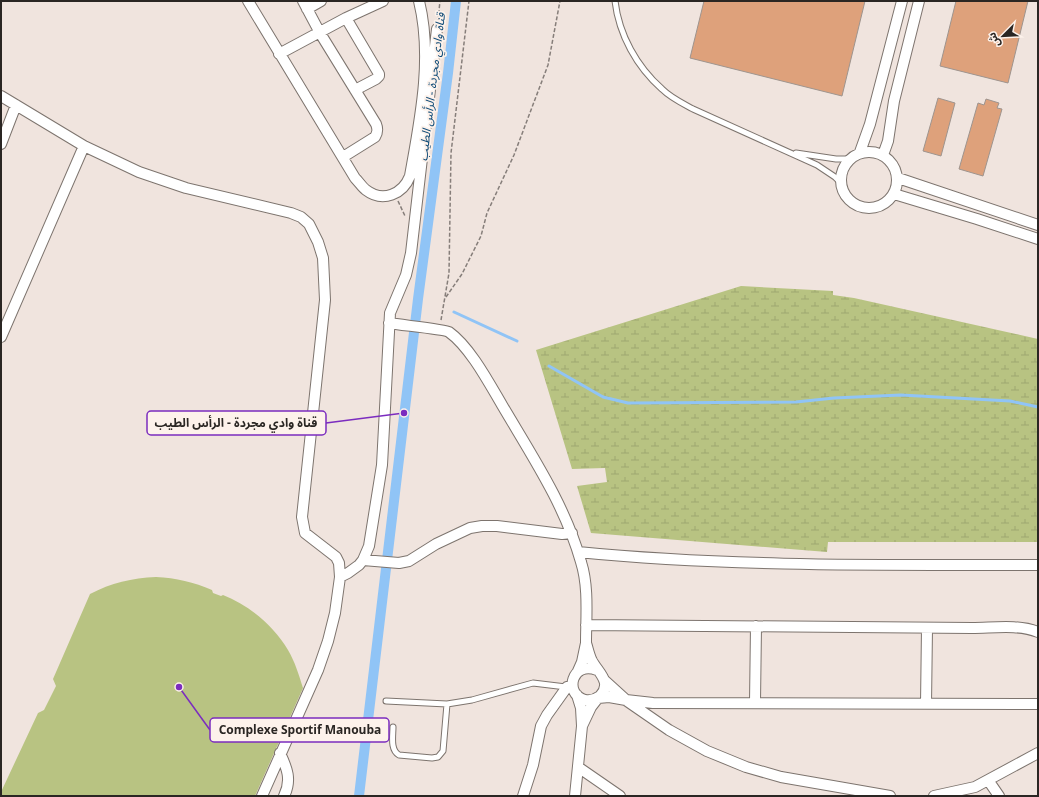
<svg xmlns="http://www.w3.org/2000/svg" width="1039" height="797" viewBox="0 0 1039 797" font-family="'Open Sans','Noto Sans Arabic',sans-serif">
<defs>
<pattern id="wetland-marsh" width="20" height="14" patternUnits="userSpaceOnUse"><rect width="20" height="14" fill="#b8c382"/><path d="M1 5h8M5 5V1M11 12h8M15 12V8" fill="none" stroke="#9ea770"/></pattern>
</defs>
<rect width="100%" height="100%" fill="#f0e4de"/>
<path fill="url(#wetland-marsh)" d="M741,286L833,291V295L854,298L1038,339V542H828L827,552L591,533L577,486L607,482L605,468L572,469L536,350Z"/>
<path fill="#b8c382" d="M156,577C176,578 194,582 212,590L213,593L221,596L223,595C249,605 274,626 288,650C295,662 299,675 303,688L255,796H1V792L38,713L44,710L56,686L53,679L90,594C111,583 132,578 156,577Z"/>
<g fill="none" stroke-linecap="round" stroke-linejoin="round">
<path stroke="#90c4f6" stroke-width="3" d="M454,312L517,341
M549,366L603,397L628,403L796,402L834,398L901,395L1010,401L1038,407"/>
<path stroke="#90c4f6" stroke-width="10" d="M359,796L418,299L448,73L456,1"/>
</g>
<path fill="#dea17b" stroke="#9e948e" d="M704,1H865L842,96L690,58Z
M956,1H1028L1008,83L940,66Z
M938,98L955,103L941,156L923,151Z
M986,99L999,103L997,108L1002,109L983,176L959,169L978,103L984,105Z"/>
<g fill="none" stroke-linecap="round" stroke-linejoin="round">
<defs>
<path id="service" d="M615,1C619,35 637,67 662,89C671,98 682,103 693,109L817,165L835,177L841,183
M796,153L836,159H849
M386,701L447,704L472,700L533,683L566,687
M393,727C393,736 390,750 399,755L432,758L438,757L443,751L447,704"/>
<path id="minor" d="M248,1L355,178C359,182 362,187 366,190C383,203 403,194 410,176C420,120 433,58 419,1
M303,1L320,33L376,124C378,129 378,132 375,137L343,157
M307,9L321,1
M346,18L379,74V76L376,79L355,90
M279,54L346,18L383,1
M1,96L84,146L139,172L186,188L291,213L301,217L309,224L318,242L323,258L325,300L302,517L305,533L336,557L339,563L340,577L335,613L328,641L318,670L262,796
M1,144L16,105
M841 180a28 28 0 1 1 56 0a28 28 0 1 1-56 0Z
M860,152L870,124L902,1
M883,155L888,141L894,101L919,1
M898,178L1038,225
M894,194L977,219L1038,239
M389,323C399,325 444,329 449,332C470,347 489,383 502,405C532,456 565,505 581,562C589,587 586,617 586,643
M1,337L84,146
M578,552C731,567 885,565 1038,565
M363,560L399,563L409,561L436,544L470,528L482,526H497L562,534L572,533
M340,577L348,573L359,565L363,560L369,546L382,465L390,313L406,275L411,253L437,29
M586,625L972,628C993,628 1018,624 1038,632
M578,671L582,662L586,643C588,649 589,655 592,661C598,672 613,683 600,696C596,699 591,701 585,700C563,694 572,660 597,670
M577,695L581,708L582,726L591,707L598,698L609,697L626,700L604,680
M626,700L653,703L1038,704
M627,701L669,730L707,751L746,767L781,777L890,796
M755,702L756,626
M926,704L927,628
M280,753C287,768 292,780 284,796
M578,767L620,796
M988,780L999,796
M523,796L533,765L541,726L547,715L567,687
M575,796L582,726
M934,796L975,787L1038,753"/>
</defs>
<use href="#service" stroke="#7d746e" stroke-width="7"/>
<use href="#minor" stroke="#7d746e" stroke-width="12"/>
<path stroke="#867e7a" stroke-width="1.5" stroke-dasharray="4 2" stroke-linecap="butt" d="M438,20L440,1
M398,201L405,216
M446,297L462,274L481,236L487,213L514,155L548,65L560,1
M441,320L449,273L451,153L469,1"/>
<use href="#service" stroke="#fff" stroke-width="5"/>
<use href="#minor" stroke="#fff" stroke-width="10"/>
</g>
<g text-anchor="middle" stroke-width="3.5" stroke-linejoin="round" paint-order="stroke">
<g font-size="12" font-style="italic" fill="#0d4976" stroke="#fdf2eb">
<text transform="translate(432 87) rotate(-83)" y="4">قناة وادي مجردة - الرأس الطيب</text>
</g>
</g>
<path fill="none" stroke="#7b2cbf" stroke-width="1.5" d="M404 413L326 423M179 687L210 730"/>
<g fill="#7b2cbf" stroke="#fdf2eb" stroke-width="1.5">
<circle cx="404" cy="413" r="4"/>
<circle cx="179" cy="687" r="4"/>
</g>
<g fill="#fdf2eb" stroke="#7b2cbf" stroke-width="1.5">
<rect x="147" y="411" width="179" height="24" rx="4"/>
<rect x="210" y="718" width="179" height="24" rx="4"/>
</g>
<g font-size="12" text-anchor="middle" font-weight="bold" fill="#2a2623">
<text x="236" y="427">قناة وادي مجردة - الرأس الطيب</text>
<text x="300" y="734">Complexe Sportif Manouba</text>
</g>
<rect width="1039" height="797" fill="none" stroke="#2a2623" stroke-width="4"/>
<g transform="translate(1003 36) rotate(246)" stroke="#fdf2eb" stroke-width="3" paint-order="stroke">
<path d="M0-3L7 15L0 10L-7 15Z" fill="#2a2623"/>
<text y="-6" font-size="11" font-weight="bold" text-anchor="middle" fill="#2a2623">ش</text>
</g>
</svg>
